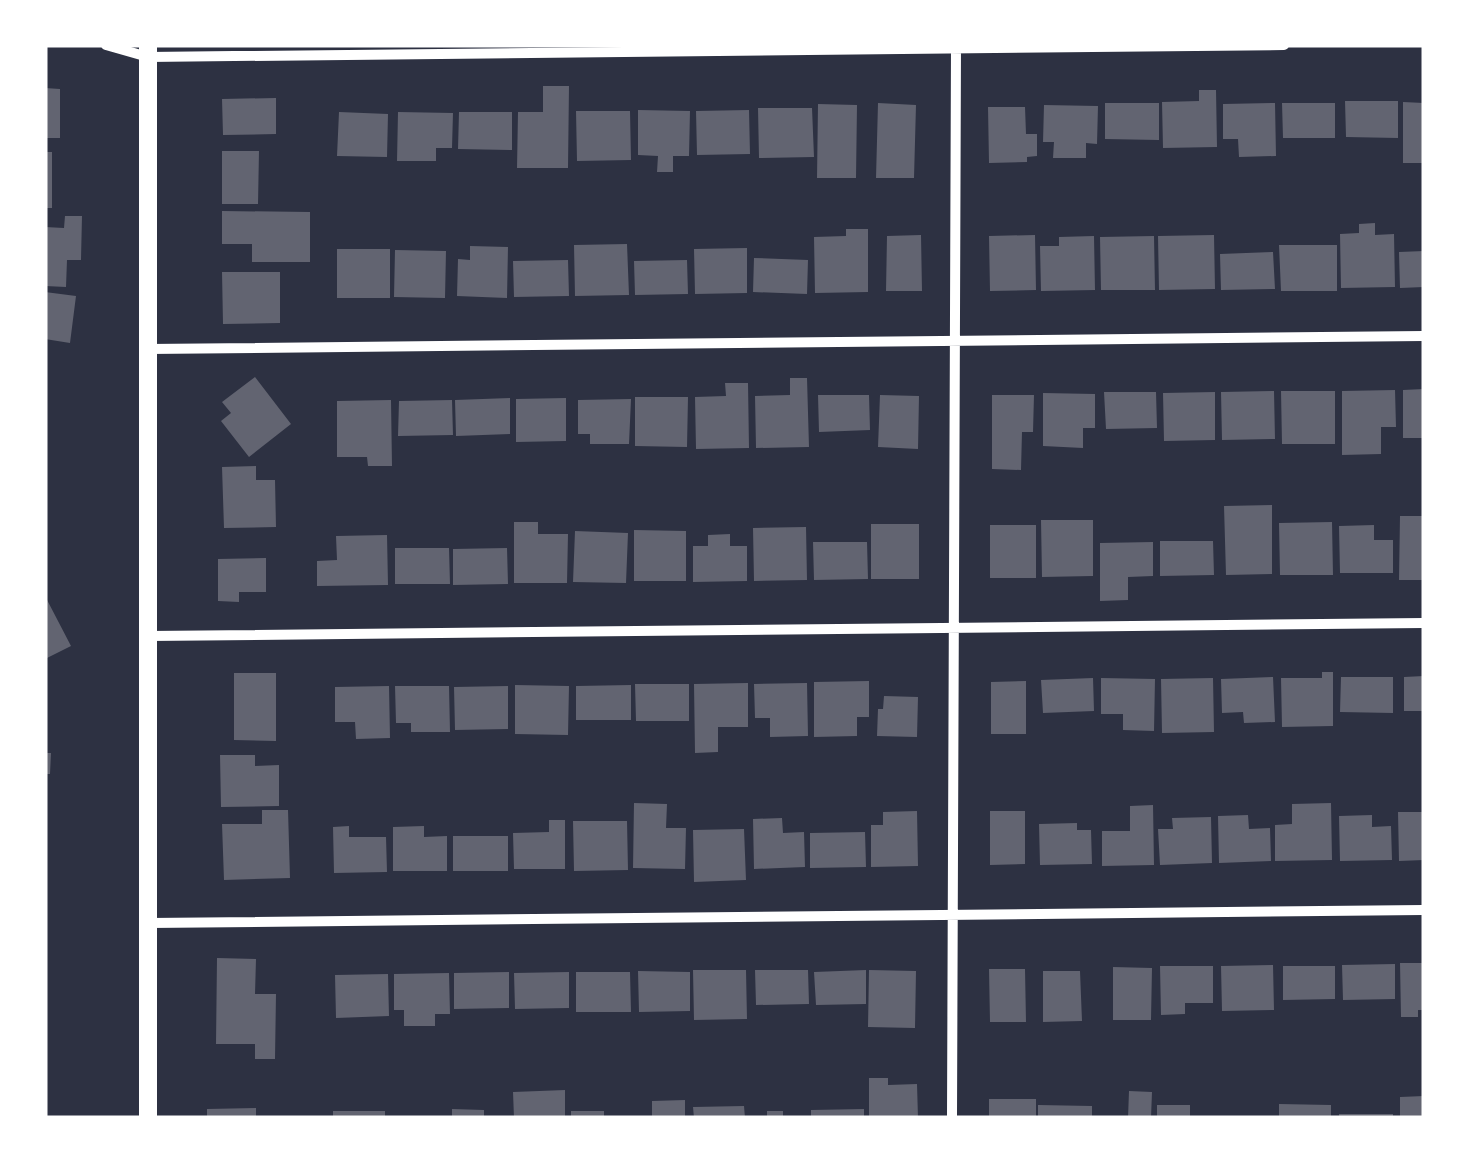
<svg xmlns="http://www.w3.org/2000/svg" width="1469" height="1163" viewBox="0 0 1469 1163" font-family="Roboto,sans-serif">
<rect width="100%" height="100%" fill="#2d3142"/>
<path fill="#626471" d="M543,86H569L568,168H517L518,112H543Z
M45,88L60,89V138H45Z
M1199,90H1216L1217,147L1163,148L1162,102L1199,101Z
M276,98V134L223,135L222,99Z
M1345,101H1398V138L1346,137Z
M1403,102L1424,103V163H1403Z
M878,103L916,105L914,178H876Z
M1105,103H1159V140L1105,139Z
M1275,103L1276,156L1239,157L1238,139H1223V104Z
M1282,103H1335V138H1283Z
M818,104L857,105L856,178H817Z
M1044,105L1098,106L1097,144L1086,143V158H1053L1054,142H1043Z
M988,107H1025L1026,134H1037V156L1027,157V162L989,163Z
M758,108H812L814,157L759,158Z
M638,110L690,111L689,156H673V172H657L658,156L638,155Z
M749,110L750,154L697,155L696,111Z
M576,111H630L631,160L577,161Z
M339,112L388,114L387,157L337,156Z
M398,112L453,113L452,148H436V161H397Z
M459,112H512V150L458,149Z
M222,151H259L258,204H222Z
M45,152H52V208H45Z
M222,211L310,212V262H252V244H222Z
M65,216H82L81,260H67L66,287L45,286V227L64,228Z
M1375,223V235L1394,234L1395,287L1341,288L1340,234L1359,233V224Z
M846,229H868V292L815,293L814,237L846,236Z
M921,235L922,291H886L887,236Z
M1035,235L1036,290L990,291L989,236Z
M1214,235L1215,289L1159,290L1158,236Z
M1094,236L1095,290L1041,291L1040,246H1059V237Z
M1154,236L1155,290H1101L1100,237Z
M627,244L629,295L575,296L574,245Z
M1279,245H1337V291H1281Z
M470,246L508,247L507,298L457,296L458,259L470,260Z
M747,248V293L695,294L694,249Z
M337,249H390V298H337Z
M395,250L446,251L445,298L394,297Z
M1424,251V287L1400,288L1399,252Z
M1273,252L1275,289L1221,290L1220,254Z
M754,258L808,260L807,294L753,292Z
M568,260L569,296L514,297L513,261Z
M687,260L688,294L635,295L634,261Z
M222,272H280V323L223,324Z
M45,292L76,296L70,343L45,339Z
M255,377L291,424L249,457L221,421L231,413L222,402Z
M790,378H807L809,447L756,448L755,396L790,395Z
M725,383H748L749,448L696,449L695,397L726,396Z
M1424,389V438H1403V390Z
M1395,390L1396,427H1381V454L1342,455V391Z
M1274,391L1275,439L1222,440L1221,392Z
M1281,391H1335V444H1282Z
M1104,392H1156L1157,428L1106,429Z
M1215,392V440L1164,441L1163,393Z
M1043,393L1095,394V428H1083V448L1043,446Z
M818,395H869L870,430L819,432Z
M880,395L919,396L918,449L878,447Z
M992,395H1034L1033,432H1022L1021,470L992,469Z
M635,397H688L687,447L635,446Z
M510,398V434L456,436L455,400Z
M566,398V441L516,442V399Z
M631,399L629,444H590V434H578V400Z
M391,400L392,466H368L367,457H337V401Z
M452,400L453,435L398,436L399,401Z
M256,466V480H275L276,527L224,528L222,467Z
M1272,505V574L1226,575L1224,506Z
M1400,516H1424V580H1399Z
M1041,520H1093V576L1042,577Z
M514,522H538V534H568L567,583H514Z
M1332,522L1333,575H1280L1279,523Z
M871,524H919V579H871Z
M990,525H1036V578H990Z
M1374,525V540H1393V573H1340L1339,526Z
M806,527L807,580L754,581L753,528Z
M634,530L686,531V581H634Z
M575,531L628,533L626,583L573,582Z
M730,534V546H747V581L693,582V546H708V535Z
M387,535L388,585L317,586V561L337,560L336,536Z
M1160,541H1213L1214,575L1160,576Z
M813,542H867L868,579L814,580Z
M1153,542V576L1128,577V600L1100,601V543Z
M395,548H449L450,584H395Z
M507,548L508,584L453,585V549Z
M266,558V592H239V602L218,601V559Z
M45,596L71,646L45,659Z
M1322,672H1333V726L1282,727L1281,678H1322Z
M234,673H276V741L234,740Z
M1424,676V711H1404V677Z
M1273,677L1275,722L1244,723L1243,712L1222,713L1221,679Z
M1341,677H1393V713L1340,712Z
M1093,678L1094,711L1043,713L1041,680Z
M1101,678L1155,679L1154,731L1123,730V714H1101Z
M1213,678L1214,732L1162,733L1161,679Z
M869,681V717H857V736L814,737V682Z
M1026,681V734H991V682Z
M748,683V727H718V752L695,753L694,684Z
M807,683L808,736L770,737V718H755L754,684Z
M635,684H689V721H636Z
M515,685L569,686L568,735L515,734Z
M631,685V720H576V686Z
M389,686L390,738L356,739L355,722H335V687Z
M395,686H449L450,732H411V723H396Z
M508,686V729L455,730L454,687Z
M884,696L918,697L917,737L877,736L878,709H883Z
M45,753H51L50,774H45Z
M220,755H255V766L279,765V806L221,807Z
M634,803L667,804L666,828H686L685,869L633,868Z
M1331,803L1332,860L1275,861V825L1292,824V804Z
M1153,805L1154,865L1102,866V831H1130V806Z
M262,810H288L290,878L224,880L222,824H262Z
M917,811L918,866L871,867V825H883V812Z
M990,811H1025V864L990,865Z
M1398,812H1424V860L1399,861Z
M1248,815L1249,829L1270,828L1271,861L1219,863L1218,816Z
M1372,815V827L1391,826L1392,860L1340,861L1339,816Z
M1211,817L1212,863L1160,865L1158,829H1173L1172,818Z
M782,818L783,833L804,832L805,867L754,869L753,819Z
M549,820H565V869H514L513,833L549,832Z
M573,821H627L628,870L574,871Z
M1077,823V830H1091L1092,864L1040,865L1039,824Z
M349,826V837H386L387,872L334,873L333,827Z
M424,826V837L447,836V871H393V827Z
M744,829L746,880L694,882L693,830Z
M865,832L866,867L810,868V833Z
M453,836H508V871H453Z
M217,958L256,959L255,994H276L275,1059H255V1044H216Z
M1400,963H1424V1010H1418V1017H1401Z
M1395,964V999L1343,1000L1342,965Z
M1273,965L1274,1010L1222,1011L1221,966Z
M1160,966H1213V1003H1185V1014L1161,1015Z
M1283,966H1335V999L1283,1000Z
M1113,967L1152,968L1151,1020H1113Z
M989,969H1025L1026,1022H990Z
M693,970H746L747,1019L694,1020Z
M755,970H808L809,1004L756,1005Z
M866,970V1004L816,1005L814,972Z
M869,970L916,971L915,1028L868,1027Z
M638,971L690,972V1011L639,1012Z
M1043,971H1080L1082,1021L1043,1022Z
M509,972V1008L454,1009V973Z
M569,972V1008L515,1009L514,973Z
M576,972H630L631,1012H576Z
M449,973L450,1014H435V1026H404V1010H394V974Z
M388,974L389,1016L336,1018L335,975Z
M869,1078H888V1085L917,1084L918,1118H869Z
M565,1090V1118H514L513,1092Z
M1129,1091L1152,1092L1151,1118H1128Z
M1424,1096V1118H1400V1097Z
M989,1099H1036V1118H989Z
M685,1100V1118H652V1101Z
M1279,1104L1331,1105V1118H1279Z
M1038,1105L1092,1106V1118H1038Z
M1157,1105H1190V1118H1157Z
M744,1106L745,1118H694L693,1107Z
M256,1108V1118H207V1109Z
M452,1109L484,1110V1118H452Z
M864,1109V1118H811V1110Z
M333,1111H385V1118H333Z
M571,1111H604V1118H571Z
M767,1111H783V1118H767Z
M1339,1114H1393V1118H1339Z"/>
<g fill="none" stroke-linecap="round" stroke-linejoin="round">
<path stroke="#fff" stroke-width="10" d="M106,45L148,57L1284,45
M148,349L1424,336
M149,636L1424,623
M149,923L1424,910
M952,1118L956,46"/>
<path stroke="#fff" stroke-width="18" d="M148,1118V45"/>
</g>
<rect width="1469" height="1163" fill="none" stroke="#ffffff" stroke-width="95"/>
</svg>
